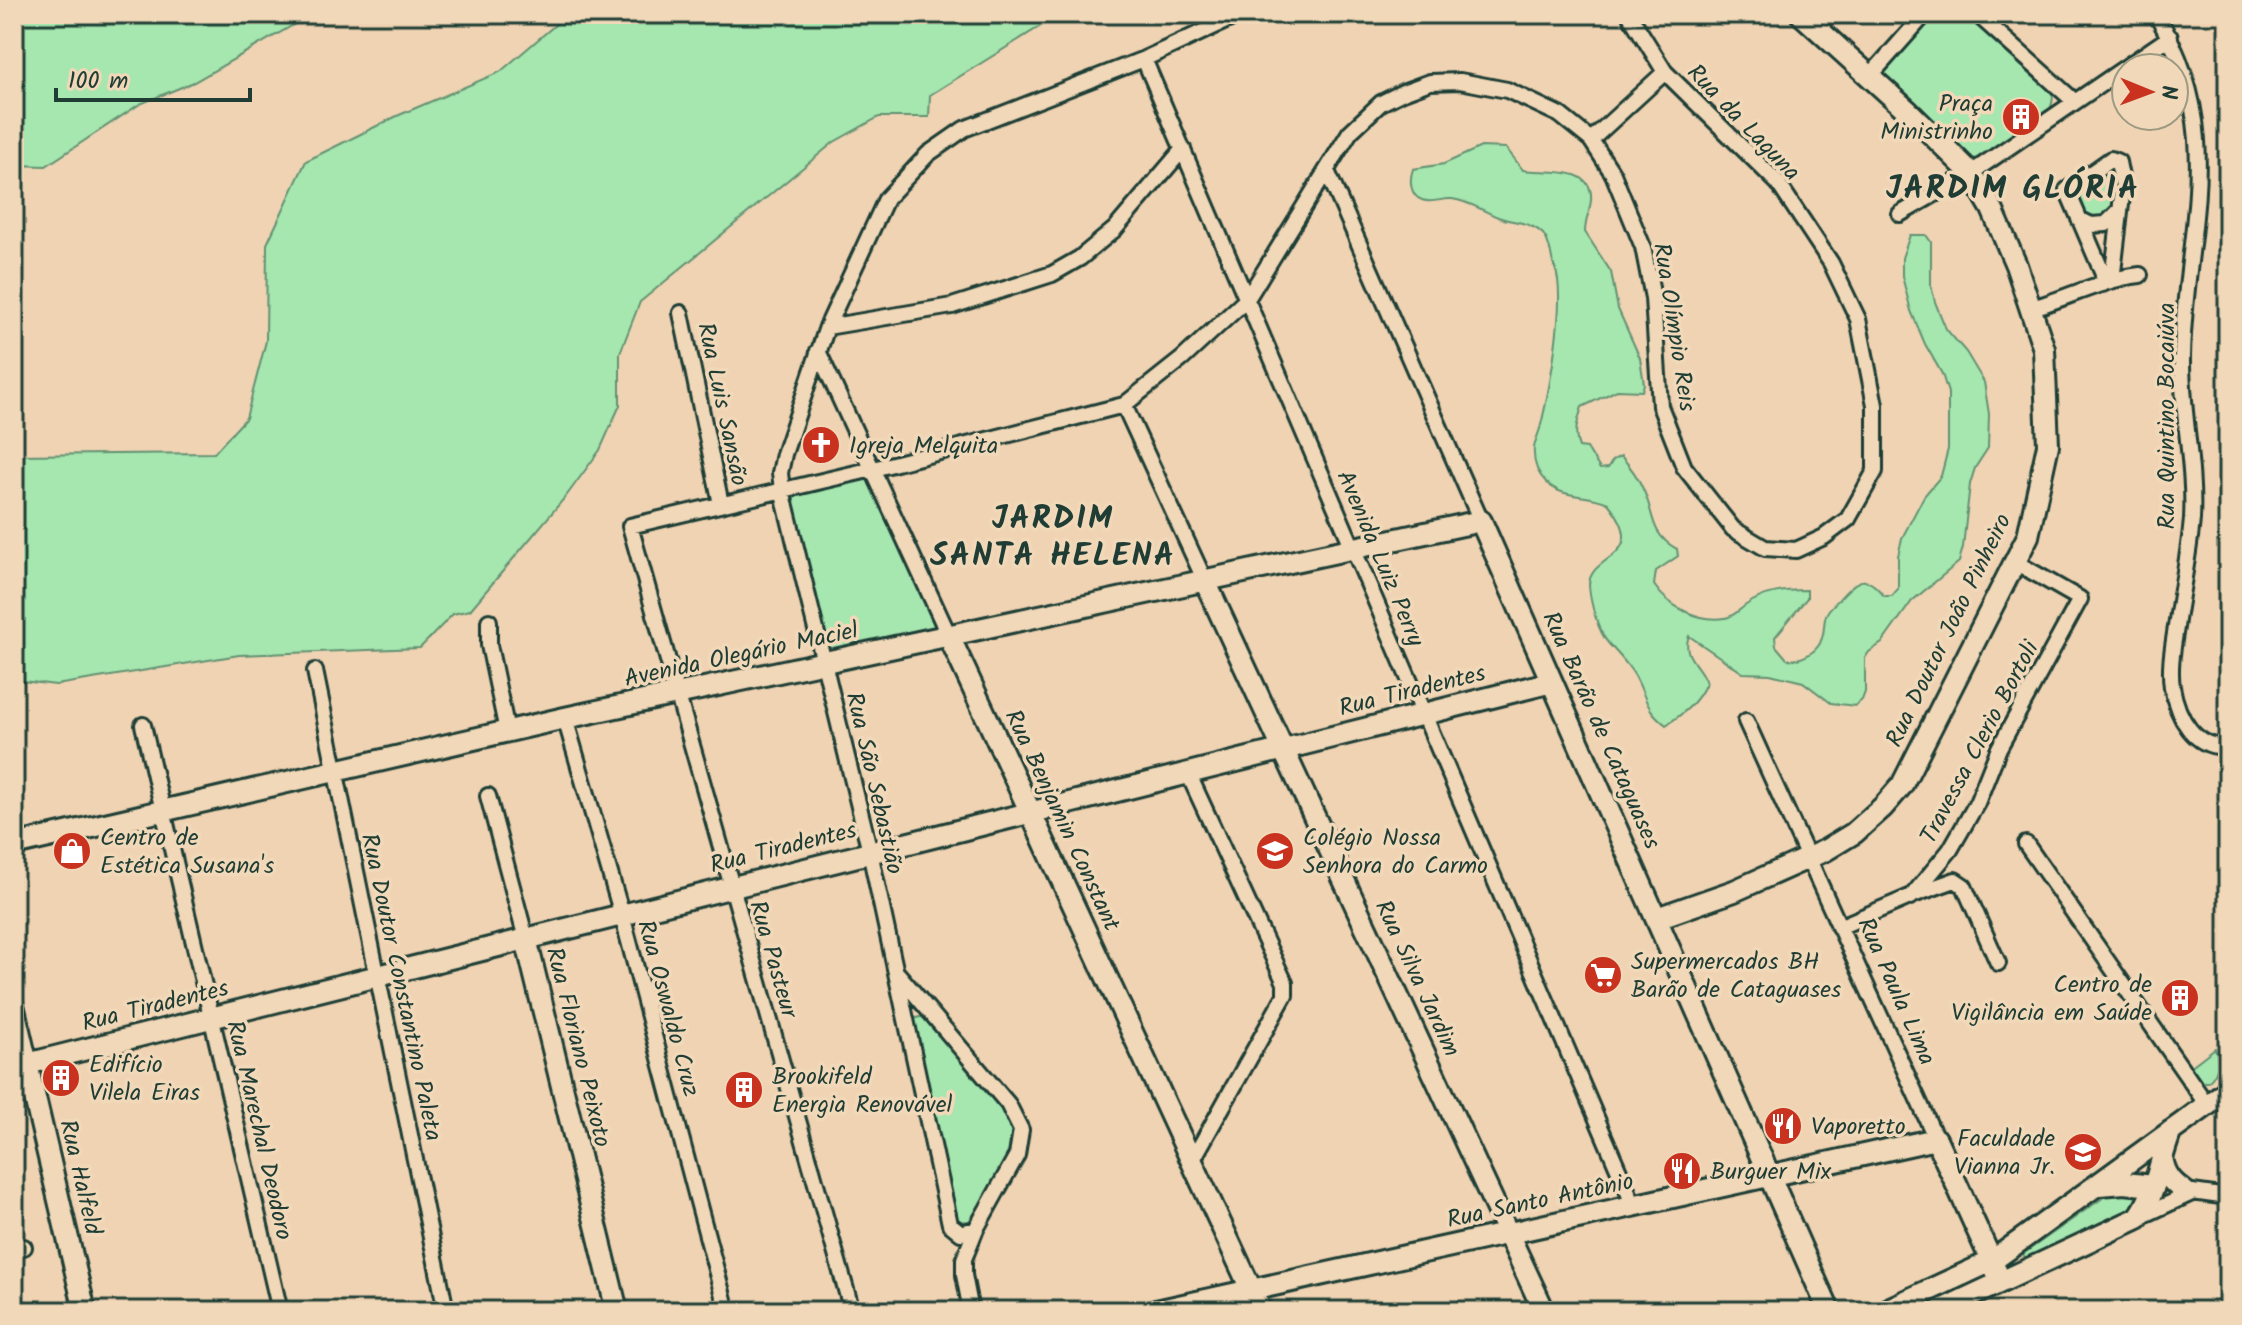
<svg xmlns="http://www.w3.org/2000/svg" width="2242" height="1325" viewBox="0 0 2242 1325" font-family="Kalam,sans-serif">
<rect width="100%" height="100%" fill="#f0d3b3"/>
<filter id="ink" filterUnits="userSpaceOnUse"><feTurbulence type="fractalNoise" baseFrequency=".0125" numOctaves="2"/><feDisplacementMap in="SourceGraphic" scale="16" xChannelSelector="R" yChannelSelector="G"/><feConvolveMatrix kernelMatrix="1 2 1 2 8 2 1 2 1" color-interpolation-filters="sRGB"/></filter>
<g filter="url(#ink)">
<path fill="#a6e6af" stroke="#629272" stroke-width="2" d="M14,14H308L302,20L194,82L140,104L46,166L14,165Z
M568,14H1060L930,95L929,117H879L834,142L640,302L620,353V405L600,450L567,495L470,610L453,614L420,648L239,655L56,685L14,680V455L214,453L246,418L266,341L267,244L306,161L397,116L500,72Z
M1930,14H1969L2049,84C2054,94 2054,101 2049,111L1986,158L1972,159L1882,81V72Z
M1481,147L1506,148L1523,170C1545,174 1594,164 1591,200C1590,211 1585,221 1585,232L1611,272L1618,309L1640,358L1644,384L1642,391L1617,390L1582,407C1578,420 1573,433 1579,447L1587,448L1600,469L1608,468L1613,460L1621,456C1629,465 1638,477 1643,489C1655,514 1649,534 1677,549L1678,556L1656,571L1654,585C1668,607 1699,622 1725,618C1733,617 1740,609 1746,605C1765,592 1784,590 1807,590V598L1775,637L1776,646L1787,659C1800,661 1818,653 1822,638C1825,630 1823,620 1827,613C1829,608 1836,603 1840,598C1858,578 1866,573 1884,596H1892L1898,589V556L1902,538L1924,496L1941,476L1948,449V393L1942,374L1925,344L1911,311L1902,276V258L1910,235H1926L1931,242V285L1935,302L1946,329L1966,352L1984,382L1989,414L1988,448L1975,468L1970,484L1963,547L1959,562L1912,601L1882,643L1869,652L1865,658V692L1862,700L1855,706L1831,703L1803,682L1770,674L1743,673L1689,636C1681,656 1701,666 1706,683C1698,702 1683,714 1666,725C1644,707 1648,701 1636,678C1630,666 1619,655 1609,644C1598,632 1590,602 1589,585C1589,553 1653,559 1608,503C1587,493 1564,500 1546,482C1537,473 1533,461 1534,448C1535,441 1539,433 1541,425C1549,392 1567,297 1555,268C1550,257 1551,243 1543,234C1530,221 1513,223 1498,217C1483,211 1469,201 1452,199C1442,198 1432,204 1422,200C1410,196 1409,180 1413,169L1444,164Z
M2095,175L2109,179L2119,190L2112,217L2084,220L2074,194Z
M873,474L937,632L826,656L786,494Z
M919,1017L931,1018L1014,1117L1015,1154L969,1221L956,1222L912,1020Z
M2215,1048C2220,1060 2219,1073 2208,1082H2200L2189,1068Z
M2117,1188L2134,1191L2137,1198L2131,1210L2026,1260L2023,1254Z"/>
<g fill="none" stroke-linecap="round" stroke-linejoin="round">
<defs>
<path id="street" d="M1977,14L2074,101
M2156,14C2229,134 2185,229 2182,356C2181,410 2195,465 2192,519C2189,555 2181,591 2176,627C2173,647 2169,667 2172,687C2177,716 2194,750 2228,746
M1144,59L1634,1206
M1870,76L1925,14
M1591,140L1665,72
M1327,171L1481,521
M1900,214L1971,173L2170,37
M2079,219L2091,225L2106,224L2120,210
M2103,284V274L2067,190L2111,159L2118,162L2123,187L2113,272L2109,281
M2032,308C2068,298 2103,279 2140,275
M681,313L721,504
M827,327L952,306L1052,274L1080,258L1115,229L1183,149
M818,351L949,636
M1124,405L1205,581
M489,621V645L507,731
M315,671L446,1311
M565,718L622,915L727,1311
M1746,721L1936,1139
M143,725L280,1311
M1188,773L1285,983V995L1192,1161
M488,796L526,939
M2026,844L2207,1105
M1916,894L1955,880L1964,886L1998,963
M1839,927L1912,896L1950,850L1977,803L1999,748L2080,599L2015,562
M898,974L1008,1104L1021,1130L1017,1155L976,1229L964,1259V1275L971,1311
M2178,1190L2228,1197
M2138,1218L2192,1193
M976,1229L961,1233L950,1224L870,852L782,490L780,473L784,454L827,327L886,199L928,154L964,129L1144,59L1241,14
M14,1249L24,1247
M852,1311L630,526L873,469L1124,405L1182,359L1247,299L1350,132L1381,103L1403,92L1430,82L1460,81L1507,90L1560,115L1591,140L1613,174L1643,247L1653,298L1660,406L1684,467L1733,529L1765,548L1796,550L1824,537L1848,519L1875,471V405L1858,319L1831,263L1778,183L1665,72L1629,14"/>
<path id="secondary" d="M1205,581L1544,1311
M949,636L1261,1311
M14,845L565,718L1481,521L1829,1311
M1657,918L1734,891L1826,850L1854,833L1883,807L1902,785L2028,536L2048,445L2044,349L2016,265L1992,209L1971,173L1909,112L1801,14
M526,939L617,1311
M14,1009L85,1311
M27,1064L1552,682
M2162,1156C2164,1173 2170,1181 2184,1191
M2100,1185L2124,1183L2154,1186
M1156,1311L1936,1139L2001,1282
M1884,1311L1992,1261L2228,1090
M1939,1311L2138,1218C2157,1193 2159,1160 2171,1131"/>
</defs>
<use href="#street" stroke="#1f3d34" stroke-width="20"/>
<use href="#secondary" stroke="#1f3d34" stroke-width="26"/>
<use href="#street" stroke="#f1d8b8" stroke-width="14"/>
<use href="#secondary" stroke="#f1d8b8" stroke-width="20"/>
</g>
</g>
<defs>
<symbol id="building-disc" viewBox="-11 -11 22 22"><circle r="9.5" fill="#c8321e" stroke="#f1d8b8"/><path d="M-4-6H4V6H1V3H-1V6H-4ZM-2.5-4.3h1.7v1.8h-1.7ZM.8-4.3h1.7v1.8H.8ZM-2.5-1h1.7V.8h-1.7ZM.8-1h1.7V.8H.8Z" fill="#fff"/></symbol>
<symbol id="church-disc" viewBox="-11 -11 22 22"><circle r="9.5" fill="#c8321e" stroke="#f1d8b8"/><path d="M-1.2-6h2.4v3.5h3.3v2.4h-3.3V6h-2.4V-.1h-3.3v-2.4h3.3Z" fill="#fff"/></symbol>
<symbol id="shop-disc" viewBox="-11 -11 22 22"><circle r="9.5" fill="#c8321e" stroke="#f1d8b8"/><path d="M-5-2.5h2.3a2.7 3.5 0 0 1 5.4 0H5L5.5 6h-11ZM-1.5-2.5h3a1.5 2.3 0 0 0-3 0Z" fill="#fff"/></symbol>
<symbol id="school-disc" viewBox="-11 -11 22 22"><circle r="9.5" fill="#c8321e" stroke="#f1d8b8"/><path d="M0-5L7-2L0 1L-7-2ZM-4 1L0 2.5L4 1V4Q0 6-4 4Z" fill="#fff"/></symbol>
<symbol id="supermarket-disc" viewBox="-11 -11 22 22"><circle r="9.5" fill="#c8321e" stroke="#f1d8b8"/><path d="M-6-5.5h2.5l.6 2H6L4.5 2H-2.5L-4.4-4H-6ZM-1.5 3.2a1.3 1.3 0 1 0 .1 0ZM3 3.2a1.3 1.3 0 1 0 .1 0Z" fill="#fff"/></symbol>
<symbol id="restaurant-disc" viewBox="-11 -11 22 22"><circle r="9.5" fill="#c8321e" stroke="#f1d8b8"/><path d="M-5-6h1v4h1v-4h1v4h1v-4h1v5L-1.5 .5V6h-2V.5L-5-1ZM5-6V6H3V1.5H1.5Q1.5-4 5-6Z" fill="#fff"/></symbol>
</defs>
<g fill-rule="evenodd">
<use href="#building-disc" x="1999" y="95" width="44" height="44"/>
<use href="#church-disc" x="799" y="423" width="44" height="44"/>
<use href="#shop-disc" x="50" y="829" width="44" height="44"/>
<use href="#school-disc" x="1253" y="829" width="44" height="44"/>
<use href="#supermarket-disc" x="1581" y="953" width="44" height="44"/>
<use href="#building-disc" x="2158" y="976" width="44" height="44"/>
<use href="#building-disc" x="39" y="1056" width="44" height="44"/>
<use href="#building-disc" x="722" y="1068" width="44" height="44"/>
<use href="#restaurant-disc" x="1761" y="1104" width="44" height="44"/>
<use href="#school-disc" x="2061" y="1130" width="44" height="44"/>
<use href="#restaurant-disc" x="1660" y="1149" width="44" height="44"/>
</g>
<g text-anchor="middle" stroke-width="7" stroke-linejoin="round" paint-order="stroke">
<g font-size="24" fill="#1f3d34" stroke="#f1d8b8" text-anchor="start">
<text x="1993" y="111" text-anchor="end">Praça<tspan x="1993" dy="28">Ministrinho</tspan></text>
<text x="849" y="453">Igreja Melquita</text>
<text x="100" y="845">Centro de<tspan x="100" dy="28">Estética Susana's</tspan></text>
<text x="1303" y="845">Colégio Nossa<tspan x="1303" dy="28">Senhora do Carmo</tspan></text>
<text x="1631" y="969">Supermercados BH<tspan x="1631" dy="28">Barão de Cataguases</tspan></text>
<text x="2152" y="992" text-anchor="end">Centro de<tspan x="2152" dy="28">Vigilância em Saúde</tspan></text>
<text x="89" y="1072">Edifício<tspan x="89" dy="28">Vilela Eiras</tspan></text>
<text x="772" y="1084">Brookifeld<tspan x="772" dy="28">Energia Renovável</tspan></text>
<text x="1811" y="1134">Vaporetto</text>
<text x="2055" y="1146" text-anchor="end">Faculdade<tspan x="2055" dy="28">Vianna Jr.</tspan></text>
<text x="1710" y="1179">Burguer Mix</text>
</g>
<g font-size="24" fill="#1f3d34" stroke="#f1d8b8">
<text transform="translate(1744 122) rotate(46)" y="8">Rua da Laguna</text>
<text transform="translate(1675 327) rotate(81)" y="8">Rua Olímpio Reis</text>
<text transform="translate(723 404) rotate(78)" y="8">Rua Luis Sansão</text>
<text transform="translate(2166 416) rotate(-90)" y="8">Rua Quintino Bocaiúva</text>
<text transform="translate(1381 558) rotate(67)" y="8">Avenida Luiz Perry</text>
<text transform="translate(1948 630) rotate(-64)" y="8">Rua Doutor João Pinheiro</text>
<text transform="translate(741 654) rotate(-12)" y="8">Avenida Olegário Maciel</text>
<text transform="translate(1412 690) rotate(-14)" y="8">Rua Tiradentes</text>
<text transform="translate(1602 730) rotate(66)" y="8">Rua Barão de Cataguases</text>
<text transform="translate(1979 742) rotate(-62)" y="8">Travessa Clerio Bortoli</text>
<text transform="translate(875 783) rotate(77)" y="8">Rua São Sebastião</text>
<text transform="translate(1063 820) rotate(65)" y="8">Rua Benjamin Constant</text>
<text transform="translate(783 847) rotate(-14)" y="8">Rua Tiradentes</text>
<text transform="translate(774 959) rotate(74)" y="8">Rua Pasteur</text>
<text transform="translate(1418 978) rotate(65)" y="8">Rua Silva Jardim</text>
<text transform="translate(402 987) rotate(78)" y="8">Rua Doutor Constantino Paleta</text>
<text transform="translate(1897 991) rotate(66)" y="8">Rua Paula Lima</text>
<text transform="translate(155 1005) rotate(-14)" y="8">Rua Tiradentes</text>
<text transform="translate(669 1008) rotate(75)" y="8">Rua Oswaldo Cruz</text>
<text transform="translate(579 1047) rotate(76)" y="8">Rua Floriano Peixoto</text>
<text transform="translate(260 1130) rotate(77)" y="8">Rua Marechal Deodoro</text>
<text transform="translate(81 1177) rotate(77)" y="8">Rua Halfeld</text>
<text transform="translate(1540 1200) rotate(-12)" y="8">Rua Santo Antônio</text>
</g>
<g font-size="32" font-weight="bold" letter-spacing="2" fill="#1f3d34" stroke="#f1d8b8">
<text x="2013" y="198">JARDIM GLÓRIA</text>
<text x="1053" y="528">JARDIM<tspan x="1053" dy="37">SANTA HELENA</tspan></text>
</g>
</g>
<rect width="2242" height="1325" fill="none" stroke="#f1d8b8" stroke-width="48"/>
<rect x="24" y="24" width="2194" height="1277" fill="none" stroke="#1f3d34" stroke-width="3" filter="url(#ink)"/>
<g transform="translate(2150 92) rotate(91)"><circle r="38" fill="#f1d8b8" stroke="#9d9a83" stroke-width="2"/>
<path d="M0-6L14 30L0 20L-14 30Z" fill="#c8321e"/>
<text y="-12" font-size="22" font-weight="bold" text-anchor="middle" fill="#1f3d34">N</text>
</g>
<path d="M56 88v12h194v-12" fill="none" stroke="#1f3d34" stroke-width="4"/>
<text x="68" y="88" font-size="24" fill="#1f3d34" stroke="#f1d8b8" stroke-width="6" paint-order="stroke">100 m</text>
</svg>
